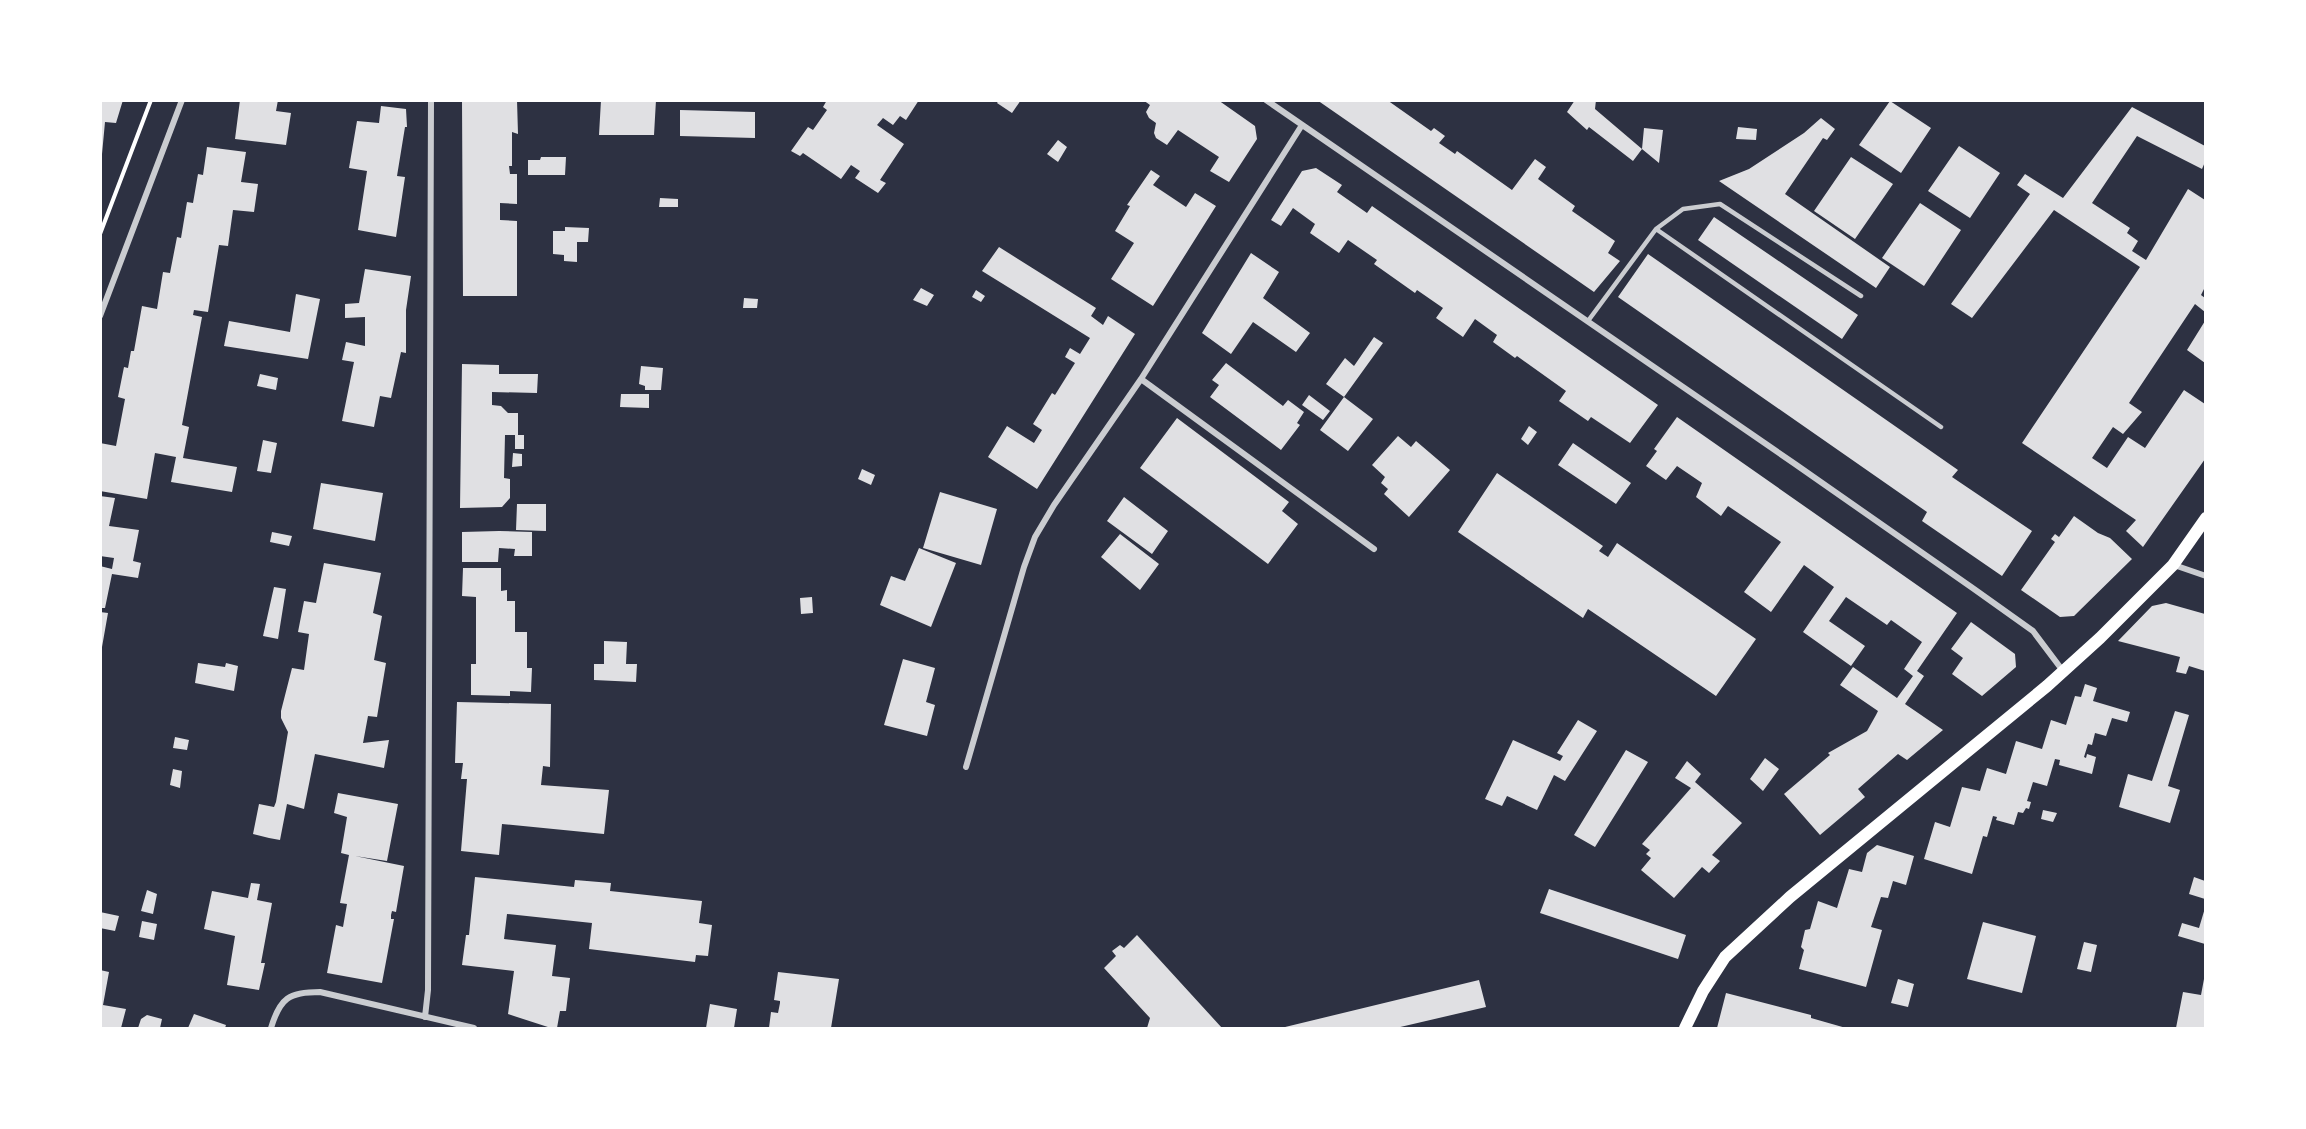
<svg xmlns="http://www.w3.org/2000/svg" width="2306" height="1129" viewBox="0 0 2306 1129" font-family="'Archivo Narrow',sans-serif">
<rect width="100%" height="100%" fill="#2d3142"/>
<path fill="#e0e0e3" d="M100,100H123L116,123L105,122L102,154Z
M240,100H278L276,111L291,113L286,145L235,139Z
M462,100H517L518,134L512,132V166H509L510,174H517V204L500,203V220L517,221V296H463Z
M601,100H656L654,135H599Z
M827,100H919L906,120L900,116L893,125L883,118L877,125L904,144L880,180L886,183L878,193L855,178L860,171L851,165L841,179L803,153L800,156L791,151L808,127L813,130L827,110L823,107Z
M999,100H1021L1012,113L997,103Z
M1143,100H1218L1255,126L1257,139L1229,182L1210,171L1219,157L1178,130L1167,145L1156,138L1154,133L1156,123L1149,118L1146,112L1150,105Z
M1317,100H1387L1431,131L1434,128L1445,136L1439,143L1455,154L1457,151L1512,190L1535,159L1546,167L1538,179L1575,206L1572,211L1615,241L1608,253L1620,261L1594,292Z
M1575,100H1596L1595,109L1642,149L1633,161L1589,127L1587,130L1567,112Z
M1890,101L1931,128L1901,173L1859,145Z
M381,106L406,109L407,127H405L397,176L405,177L396,237L358,230L367,171L349,168L357,121L379,123Z
M2132,107L2205,146V162L2202,169L2137,136L2092,203L2130,228L2127,233L2138,241L2132,251L2146,260L2188,189L2205,200V287L2201,295L2205,298V312L2195,304L2129,403L2142,412L2123,434L2113,427L2092,458L2107,468L2128,437L2145,448L2184,390L2205,404V459L2143,547L2126,531L2136,520L2022,443L2140,267L2054,210L1972,318L1951,304L2030,194L2017,185L2025,174L2063,198Z
M680,110L755,112V138L680,136Z
M1821,118L1835,129L1827,140L1823,138L1785,194L1890,267L1876,288L1719,181L1749,169L1804,133Z
M1738,127L1757,129L1756,140L1736,139Z
M1644,128L1663,130L1659,163L1642,149Z
M1058,140L1067,147L1058,162L1047,154Z
M1959,146L2000,173L1970,218L1928,191Z
M207,147L246,152L241,182L258,184L254,212L233,210L228,246L219,245L208,312L194,310L193,315L202,317L182,425L189,427L183,458L237,467L232,492L171,482L176,457L155,453L147,499L100,491V443L116,446L125,399L118,397L124,367L128,368L131,351H134L142,306L157,309L163,272L170,273L177,237L181,238L187,202L193,203L198,174L203,175Z
M541,157H566L565,175H528V160H540Z
M1851,157L1893,184L1855,239L1814,211Z
M1316,168L1342,185L1337,192L1367,213L1372,206L1658,405L1630,443L1591,417L1588,421L1559,401L1566,391L1517,356L1515,358L1493,342L1497,335L1475,319L1463,337L1436,318L1443,308L1417,290L1415,293L1374,264L1377,260L1348,240L1339,253L1310,233L1315,224L1293,208L1281,226L1271,220L1302,171Z
M1151,170L1160,176L1153,185L1186,207L1195,193L1216,206L1153,306L1111,279L1134,243L1115,231L1130,206L1127,205Z
M660,198L678,199V207H659Z
M1920,203L1961,230L1924,286L1882,258Z
M1714,217L1858,315L1842,339L1698,240Z
M565,227L589,228L588,242H577V262L564,261V255L553,254V231H565Z
M999,247L1096,308L1091,316L1103,325L1108,316L1135,334L1037,489L988,457L1007,426L1034,443L1042,430L1033,424L1052,393L1055,395L1075,363L1065,357L1070,348L1080,354L1090,338L982,271Z
M1251,253L1279,272L1263,298L1310,333L1296,352L1253,322L1231,354L1202,333Z
M1648,254L1958,470L1952,477L2032,531L2002,576L1922,521L1927,512L1618,297Z
M365,269L411,276L406,310V353L401,352L391,398L380,396L374,427L342,421L354,362L342,360L346,342L365,346V317L345,318V304L359,303Z
M921,288L934,295L927,306L913,300Z
M976,290L985,296L981,302L972,297Z
M296,294L320,299L308,359L224,346L229,321L290,332Z
M744,298L758,299L757,308H743Z
M2205,321V363L2187,350Z
M1374,337L1383,343L1344,397L1326,384L1345,358L1354,366Z
M1226,363L1283,406L1288,400L1304,412L1297,423L1300,425L1281,450L1210,397L1219,385L1212,380Z
M462,364L499,365V374H538L537,393L492,392V405L501,406L508,413H518V435H524V449H515V435H505L504,478L510,479V498L502,507L460,508Z
M641,366L663,368L661,390H645V386L639,384Z
M260,374L278,378L276,390L257,386Z
M621,394H649V408L620,407Z
M1309,395L1330,411L1323,420L1302,405Z
M1344,397L1373,419L1348,451L1320,430Z
M1677,417L1957,613L1917,671L1924,676L1905,704L1943,730L1907,760L1898,754L1858,789L1865,797L1820,835L1784,794L1830,755L1828,753L1867,731L1876,715L1878,711L1840,685L1853,667L1897,698L1913,676L1904,669L1922,642L1891,620L1887,625L1846,597L1829,621L1865,646L1851,666L1803,632L1834,587L1804,565L1771,612L1744,592L1781,542L1728,506L1721,516L1696,497L1702,483L1677,466L1666,480L1646,466L1657,451L1654,449Z
M1177,418L1289,502L1282,511L1298,524L1268,564L1140,468Z
M1529,426L1537,432L1528,445L1521,439Z
M1398,436L1411,447L1416,441L1450,470L1409,517L1384,494L1388,489L1381,483L1385,477L1372,465Z
M263,440L277,443L271,473L257,471Z
M1573,443L1631,483L1616,504L1558,465Z
M513,453L522,454V466L512,467Z
M862,469L875,475L871,485L858,479Z
M1497,473L1603,546L1599,551L1608,557L1617,543L1756,639L1716,696L1588,609L1583,618L1458,532Z
M321,483L383,493L375,541L313,529Z
M940,492L997,509L981,565L923,548Z
M100,496L115,498L109,526L139,530L133,561L141,563L138,578L112,574L105,608H100V566L112,569L114,558L100,556Z
M1124,497L1168,531L1152,554L1107,521Z
M517,504H546V531L516,530Z
M2074,516L2098,533L2110,538L2132,559L2074,616L2060,617L2021,590L2055,542L2051,539L2055,534L2059,537Z
M499,531L532,532V556H514L515,549L499,548L498,562H462V532Z
M272,532L292,536L289,546L270,542Z
M1120,534L1159,564L1140,590L1101,557Z
M919,548L956,563L931,627L880,605L891,576L905,581Z
M324,563L381,573L373,613L382,616L374,660L386,663L377,717L368,716L363,743L389,740L384,768L315,754L304,809L287,804L280,840L269,838L253,834L259,804L274,807L276,802L288,732L281,718V711L292,668L304,670L309,634L298,632L304,601L316,603Z
M463,568H501V591L507,590V601H515V632H527V668H532L531,692L510,691V696L471,695V664H476V597L462,596Z
M274,587L286,589L278,639L263,636Z
M812,597L813,613L801,614L800,598Z
M2166,603L2205,614V671L2189,666L2186,674L2176,672L2180,657L2118,641L2152,606Z
M100,612L108,613L102,647H100Z
M1971,622L2015,654L2016,667L1982,696L1952,674L1963,658L1951,649Z
M604,641L627,642L626,664H637L636,682L594,680V664H604Z
M903,659L935,668L926,702L935,705L927,736L884,725Z
M198,663L225,667L226,663L238,666L234,691L195,683Z
M2085,684L2097,688L2093,701L2130,712L2127,722L2112,718L2106,736L2095,733L2092,745L2088,744L2084,757L2086,758L2087,754L2096,757L2092,774L2059,765L2060,760L2055,759L2047,786L2033,782L2027,801L2031,802L2029,809L2026,808L2023,813L2018,812L2014,825L1996,820L1997,817L1993,816L1987,837L1983,836L1972,874L1924,859L1935,822L1950,827L1962,787L1980,791L1987,768L2006,774L2016,741L2042,749L2051,720L2066,725L2075,696L2081,697Z
M457,702L551,704L550,767L543,766L541,785L609,790L604,834L502,824L499,855L461,851L467,779H461L463,763H455Z
M2175,711L2189,715L2168,786L2180,790L2170,823L2119,807L2128,774L2152,781Z
M1578,720L1597,731L1565,781L1554,775L1537,810L1507,796L1502,806L1485,799L1513,740L1560,761L1563,756L1557,753Z
M175,737L189,740L187,750L173,748Z
M1626,750L1648,762L1595,847L1574,835Z
M1765,758L1779,769L1763,791L1750,779Z
M1687,761L1701,774L1695,782L1742,823L1712,855L1720,861L1709,873L1702,867L1674,898L1641,870L1651,858L1646,854L1650,850L1642,844L1691,788L1675,778Z
M173,769L182,771L180,788L170,785Z
M338,793L398,804L387,861L355,856L404,866L396,912L392,911L391,915V919H394L382,983L327,973L336,925L343,927L347,904L340,903L349,855L341,853L347,817L334,813Z
M2043,810L2057,813L2053,822L2041,819Z
M1877,845L1914,856L1906,885L1893,881L1888,898L1881,897L1871,927L1882,930L1866,987L1799,969L1804,950L1801,947L1805,930L1810,929L1818,901L1837,908L1849,869L1862,872L1867,853Z
M475,877L574,887L575,880L611,883L610,891L702,901L699,923L712,925L708,956L696,955L695,962L589,949L592,923L507,914L504,939L556,945L552,976L570,978L566,1011H560L557,1028H551L517,1017L508,1014L514,971L462,965L466,935H469Z
M2194,877L2205,881V899L2189,894Z
M251,883L260,884L257,900L272,903L261,963H265L259,990L227,985L235,936L204,929L212,891L248,898Z
M1549,889L1686,935L1678,959L1540,913Z
M147,890L157,894L153,914L141,911Z
M2205,908V944L2178,936L2182,923L2199,928Z
M100,912L119,916L115,931L100,928Z
M142,921L157,924L154,940L139,937Z
M1983,922L2036,936L2022,993L1967,979Z
M1137,935L1222,1028H1147L1150,1018L1104,968L1116,956L1112,951L1120,945L1124,948Z
M2084,942L2097,945L2091,972L2077,969Z
M100,970L109,972L103,1005L126,1009L121,1028H100Z
M778,972L839,979L831,1028H769L771,1012L778,1013L780,1003V1001L774,1000Z
M1898,979L1914,984L1908,1007L1891,1003Z
M2204,979L2205,1028H2176L2183,992L2201,995Z
M1479,980L1486,1007L1396,1028H1281Z
M1726,993L1811,1015V1018L1846,1028H1717Z
M710,1004L737,1009L734,1028H706Z
M194,1014L226,1025L225,1028H188Z
M147,1015L162,1019L160,1028H138L141,1019Z"/>
<g fill="none" stroke-linecap="round" stroke-linejoin="round">
<path stroke="#fff" stroke-width="4" d="M100,234L151,100"/>
<path stroke="#caccd0" stroke-width="4.5" d="M1656,229L1941,427
M1588,321L1656,229L1683,209L1720,204L1861,296"/>
<path stroke="#caccd0" stroke-width="6" d="M1266,100L1795,464L1974,589L2033,631L2063,671
M100,316L182,100
M1141,379L1374,549
M2174,565L2206,576
M966,767L1024,567L1035,537L1054,505L1141,379L1302,125
M425,1017L428,990L431,100
M271,1028C280,998 289,992 320,992L474,1028"/>
<path stroke="#fff" stroke-width="12" d="M1685,1028L1703,991L1725,957L1790,897L2047,686L2100,638L2173,565L2206,518"/>
</g>
<rect width="2306" height="1129" fill="none" stroke="#ffffff" stroke-width="204"/>
</svg>
